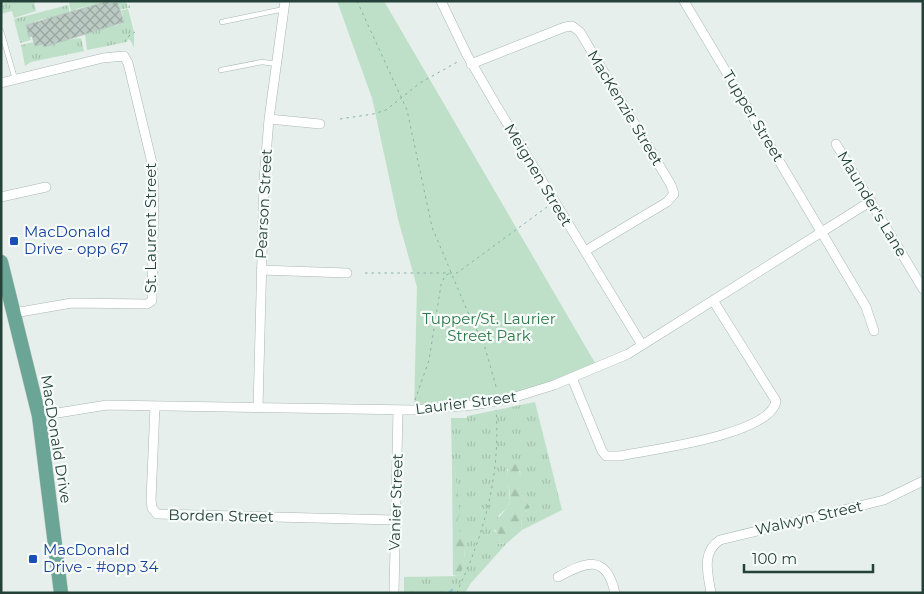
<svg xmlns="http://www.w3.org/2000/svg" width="924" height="594" viewBox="0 0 924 594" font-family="Montserrat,sans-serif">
<defs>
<pattern id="grass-tufts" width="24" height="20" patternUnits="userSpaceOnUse" patternTransform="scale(1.25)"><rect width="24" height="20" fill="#bfe0c8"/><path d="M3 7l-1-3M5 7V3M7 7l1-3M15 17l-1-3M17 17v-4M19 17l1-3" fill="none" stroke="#a4c1ad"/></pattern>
<pattern id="forest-firs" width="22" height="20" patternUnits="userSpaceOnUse" patternTransform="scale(1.25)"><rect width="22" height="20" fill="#bfe0c8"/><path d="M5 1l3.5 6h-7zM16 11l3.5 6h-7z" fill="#a4c1ad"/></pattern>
<pattern id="building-cross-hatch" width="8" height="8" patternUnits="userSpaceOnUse" patternTransform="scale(1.25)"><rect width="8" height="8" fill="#bbcac4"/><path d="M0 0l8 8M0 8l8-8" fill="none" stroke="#98a6a0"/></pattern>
</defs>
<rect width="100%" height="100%" fill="#e6efeb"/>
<path fill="url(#grass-tufts)" d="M1,1H34L36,11L14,18L12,11L1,14Z
M69,1H126L128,8L119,10L117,2L109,4L108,1L76,9V11L71,13Z
M68,5L70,15L42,19L26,25L31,40L20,43L14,19Z
M128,9L134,32V48L131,41L128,39L127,42L87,50L85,34L96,31V29L118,25V23L124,22L122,12L119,11Z
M81,38L84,51L31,62L25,66L21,45L34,42L35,46L43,44L44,47L53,45L52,42Z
M535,402L562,510L522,530L521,516L530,507L522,495L520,471L507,469L510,501L507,508L499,515L494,531L499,534L500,540L497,544L507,543L471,583L465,593H404V577L457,576L461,574L465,553L456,523L458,504L455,470L452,466L451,418H467V416Z"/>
<path fill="url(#forest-firs)" d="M512,462L517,464L523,483L522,495L530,507L521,516L522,530L507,543L496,544L500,540L499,535L492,526C497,518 509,509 510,500C511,486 502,475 512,462Z
M452,466L455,470L460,514L456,523C466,545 467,549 461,574L457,576L453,575Z"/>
<path fill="#bfe0c8" d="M337,1H384L598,368L533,392L414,410L417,287L398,219L372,98Z"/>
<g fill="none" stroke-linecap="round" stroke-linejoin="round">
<path stroke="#8ec9d4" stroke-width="2.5" d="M449,593L452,590"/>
</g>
<path fill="url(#building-cross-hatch)" stroke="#b8c9c2" d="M108,1L109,4L117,2L124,22L44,47L43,44L35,46L32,36L29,37L26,25Z"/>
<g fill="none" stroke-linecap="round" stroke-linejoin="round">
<defs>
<path id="lane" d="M222,22L284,9
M1,31L15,79
M221,70L262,62L277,64"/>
<path id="street" d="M441,1L467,55L496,105L642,345
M684,1L866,307L874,331
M471,64L565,27L572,26L580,32L671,185L674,194L667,202L585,251
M1,83L103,58L124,56L128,63L152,163L154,190L152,301L147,304L72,303L14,313
M269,119L320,124
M836,144L923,289
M1,197L46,187
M261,270L347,273
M572,378L602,451L606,456H619C649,450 771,435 776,401L714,302
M155,406L151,500L152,508L157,514L395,520
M258,408L264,180L269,119L285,1
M39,416L107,405L414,410L474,405L512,398L554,385L628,354L871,201
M558,577C586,562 606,553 615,593
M394,593L398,410
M711,593C708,574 701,552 720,540L884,500L923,481"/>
<path id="primary" d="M1,262L39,416L61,593"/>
</defs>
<use href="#lane" stroke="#a8b8b2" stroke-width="5.5"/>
<use href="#street" stroke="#a8b8b2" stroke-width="10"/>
<use href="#primary" stroke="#c2cac8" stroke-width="15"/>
<path stroke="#86b3a5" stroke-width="1" stroke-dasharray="2.5 4" stroke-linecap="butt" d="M357,1L407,110L432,227L469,315L484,344L497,390
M129,8L130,1
M125,42L126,38L135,32
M340,119L373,114L386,110L420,83L459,61
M365,273H457L547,207
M415,400L429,360L441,285L445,276L450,273
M457,593C461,581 468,569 472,557C490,510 500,461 496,410"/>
<use href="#lane" stroke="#fff" stroke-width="4.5"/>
<use href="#street" stroke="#fff" stroke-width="9"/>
<use href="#primary" stroke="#6aa596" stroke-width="14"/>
</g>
<g fill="#1a4fb4" stroke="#f7fbf9" stroke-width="2">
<rect x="9" y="236" width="10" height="10" rx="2.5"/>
<rect x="28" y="554" width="10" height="10" rx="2.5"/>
</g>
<g text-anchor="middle" stroke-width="4.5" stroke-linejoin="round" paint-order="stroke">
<g font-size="15" fill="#24423a" stroke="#f7fbf9">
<text transform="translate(625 108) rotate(59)" y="5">MacKenzie Street</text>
<text transform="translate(753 116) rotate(59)" y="5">Tupper Street</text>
<text transform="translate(538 175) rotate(59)" y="5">Meignen Street</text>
<text transform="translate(264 204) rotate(-87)" y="5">Pearson Street</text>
<text transform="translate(872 204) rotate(59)" y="5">Maunder's Lane</text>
<text transform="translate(151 228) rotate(-90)" y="5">St. Laurent Street</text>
<text transform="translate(466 403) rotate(-7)" y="5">Laurier Street</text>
<text transform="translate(56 439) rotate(81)" y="5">MacDonald Drive</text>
<text transform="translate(396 502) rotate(-88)" y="5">Vanier Street</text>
<text transform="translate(221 516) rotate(1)" y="5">Borden Street</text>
<text transform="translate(809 518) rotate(-13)" y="5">Walwyn Street</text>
</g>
<g font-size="15" fill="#164399" stroke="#f7fbf9" text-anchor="start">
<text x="24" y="237">MacDonald<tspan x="24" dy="17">Drive - opp 67</tspan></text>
<text x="43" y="555">MacDonald<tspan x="43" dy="17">Drive - #opp 34</tspan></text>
</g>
<g font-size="15" fill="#2d7a4b" stroke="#f7fbf9">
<text x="489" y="324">Tupper/St. Laurier<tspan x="489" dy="17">Street Park</tspan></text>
</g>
</g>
<rect width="924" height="594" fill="none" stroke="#24423a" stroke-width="5"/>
<path d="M744 564v8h129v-8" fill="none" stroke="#24423a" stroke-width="2.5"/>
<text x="752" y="564" font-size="15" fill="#24423a" stroke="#f7fbf9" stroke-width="4" paint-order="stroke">100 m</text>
</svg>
